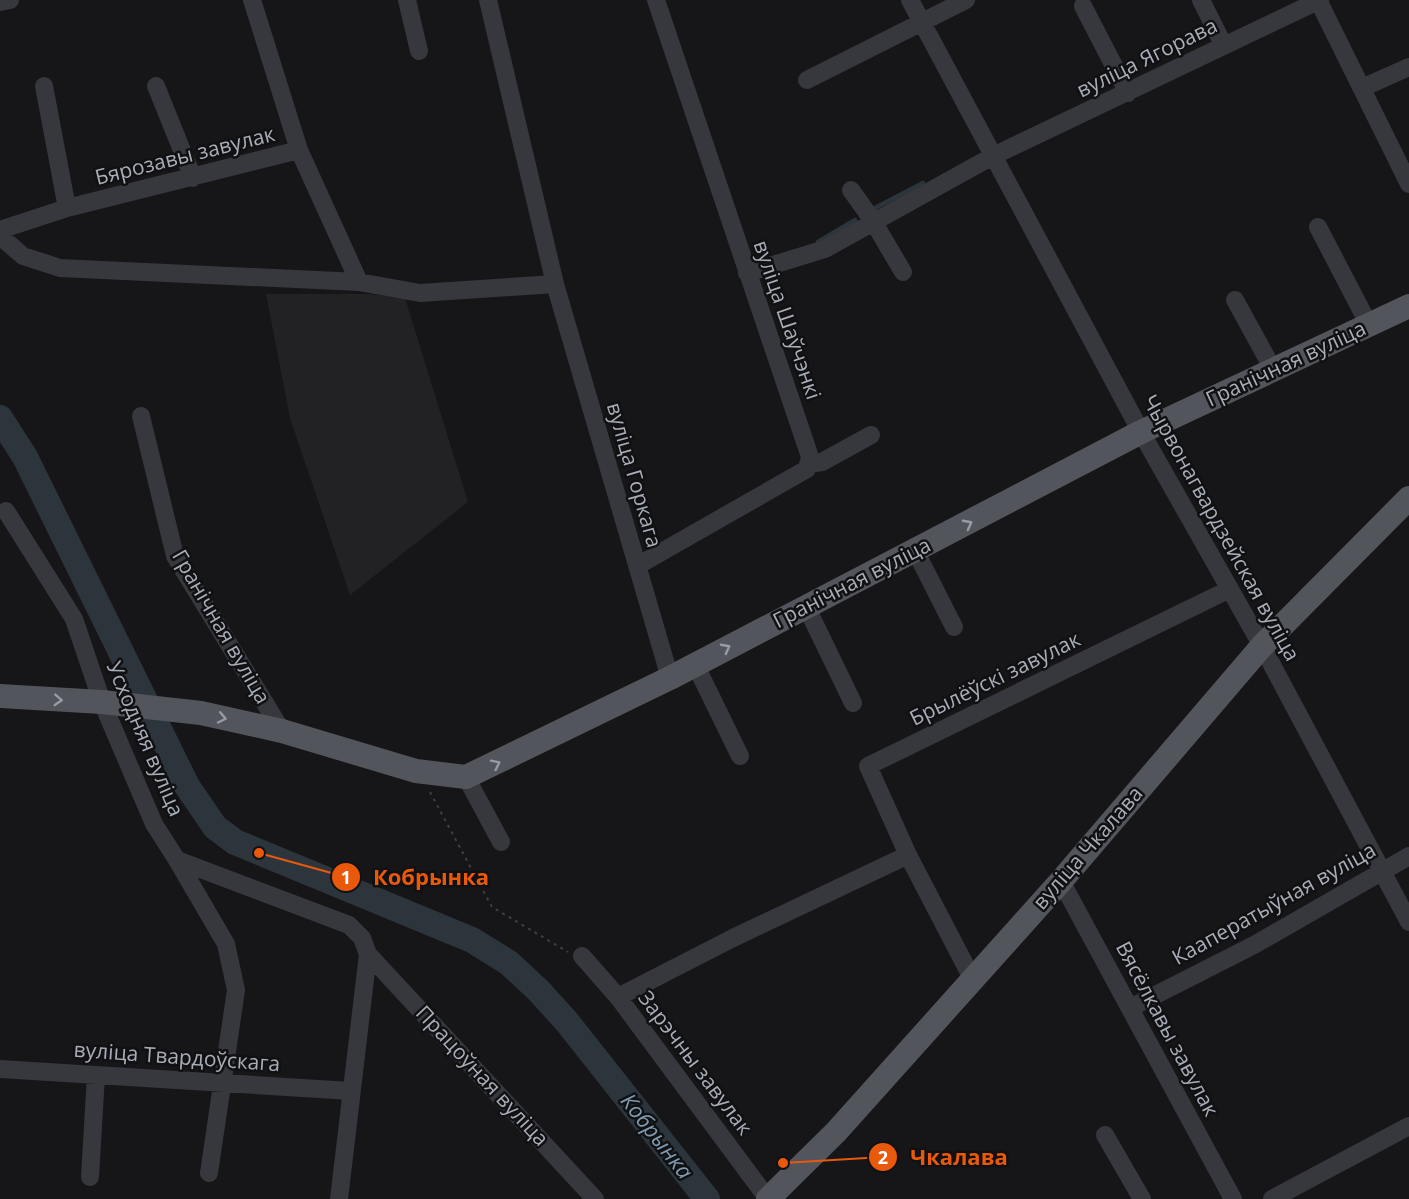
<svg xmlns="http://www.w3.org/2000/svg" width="1409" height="1199" viewBox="0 0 1409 1199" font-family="'Open Sans',sans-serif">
<rect width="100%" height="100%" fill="#161618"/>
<path fill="#222225" d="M266,294H369L405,298L468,502L350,595L290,418Z"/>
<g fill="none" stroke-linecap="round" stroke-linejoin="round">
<path stroke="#2c353c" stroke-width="4.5" d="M875,208L923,183
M818,242L855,220"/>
<path stroke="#2c353c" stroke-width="26" d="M0,418L25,457L187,786L215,827L235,842L472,940L509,963L539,991L567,1022L707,1199"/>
<path stroke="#3d3f44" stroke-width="2" stroke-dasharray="3 4.5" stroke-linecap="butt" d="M430,792L492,907L568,952"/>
<path stroke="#37383d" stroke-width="18" d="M252,0L299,150L359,282L420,293L555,284
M407,0L419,51
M488,0L555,284L670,678
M910,0L1141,432L1262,646L1409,922
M1201,0L1224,46
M1318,0L1409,184
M0,2L10,0
M1083,6L1128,93
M807,80L966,0
M44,86L67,208
M156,86L193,178
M1362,88L1409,67
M851,190L873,221L903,272
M1318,227L1369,325
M0,230L67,208L299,150
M0,236L23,256L60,268L359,282
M747,273L825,249L993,156L1320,0
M1235,300L1274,371
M141,416L175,556L282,731
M808,464L822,462L871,435
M6,511L74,619L102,702L154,824L177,860L349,925L362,938L368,954L339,1199
M916,552L954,627
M637,566L807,469L810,457L656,0
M806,606L853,703
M695,664L740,756
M466,777L501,842
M908,855L973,980
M177,860L226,944L236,990L209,1173
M1061,881L1233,1199
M368,954L595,1199
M582,956L618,997L768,1199
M618,997L733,938L908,855L868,766L1230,589
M1130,1008L1254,945L1409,856
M0,1069L351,1091
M1105,1135L1142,1199
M90,1177L96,1075
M1272,1199L1409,1126"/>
<path stroke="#53555c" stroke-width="24" d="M0,696L102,702L201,713L282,731L416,771L466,777L670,678L1141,432L1409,306
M768,1199L836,1132L1061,881L1262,646L1409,498"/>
</g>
<defs><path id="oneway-chevron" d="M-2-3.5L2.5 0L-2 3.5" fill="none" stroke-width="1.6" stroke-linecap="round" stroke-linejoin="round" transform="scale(1.5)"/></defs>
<g stroke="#979ba6">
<use href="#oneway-chevron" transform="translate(968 524) rotate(-28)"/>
<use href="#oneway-chevron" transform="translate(726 648) rotate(-28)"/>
<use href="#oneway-chevron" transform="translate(58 700) rotate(3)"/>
<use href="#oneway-chevron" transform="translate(222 718) rotate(12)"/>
<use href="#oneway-chevron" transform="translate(496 764) rotate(-26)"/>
</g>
<g text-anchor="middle" stroke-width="5" stroke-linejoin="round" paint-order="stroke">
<g font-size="21" fill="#a8adb8" stroke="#111113">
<text transform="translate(1147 58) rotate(-26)" y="7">вуліца Ягорава</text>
<text transform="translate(185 156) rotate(-14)" y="7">Бярозавы завулак</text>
<text transform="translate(787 320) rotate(71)" y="7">вуліца Шаўчэнкі</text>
<text transform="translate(1286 364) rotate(-25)" y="7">Гранічная вуліца</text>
<text transform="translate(634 475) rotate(74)" y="7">вуліца Горкага</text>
<text transform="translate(1221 528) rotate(61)" y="7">Чырвонагвардзейская вуліца</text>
<text transform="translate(852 583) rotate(-27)" y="7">Гранічная вуліца</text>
<text transform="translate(221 627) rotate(60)" y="7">Гранічная вуліца</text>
<text transform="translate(995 679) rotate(-26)" y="7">Брылёўскі завулак</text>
<text transform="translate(145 739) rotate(67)" y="7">Усходняя вуліца</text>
<text transform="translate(1088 848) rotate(-49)" y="7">вуліца Чкалава</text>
<text transform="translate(1274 904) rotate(-29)" y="7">Кааператыўная вуліца</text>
<text transform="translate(1167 1029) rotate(62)" y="7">Вясёлкавы завулак</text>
<text transform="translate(177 1057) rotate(4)" y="7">вуліца Твардоўскага</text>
<text transform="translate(695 1063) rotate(53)" y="7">Зарэчны завулак</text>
<text transform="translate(482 1076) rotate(47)" y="7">Працоўная вуліца</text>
</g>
<g font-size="22" font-style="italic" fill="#7f9bb3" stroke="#111113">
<text transform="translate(657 1136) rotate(52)" y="8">Кобрынка</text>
</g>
</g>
<path fill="none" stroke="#e8590c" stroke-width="2" d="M259 853L346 877M783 1163L883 1157"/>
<g fill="#e8590c" stroke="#111113" stroke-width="2">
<circle cx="259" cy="853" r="6"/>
<circle cx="783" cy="1163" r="6"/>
<circle cx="346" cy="877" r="15"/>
<circle cx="883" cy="1157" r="15"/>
</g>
<g font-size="18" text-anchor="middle" font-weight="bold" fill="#fff">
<text x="346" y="884">1</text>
<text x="883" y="1164">2</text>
</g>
<g font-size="22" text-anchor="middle" font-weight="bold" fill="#e8590c" stroke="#111113" stroke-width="5" stroke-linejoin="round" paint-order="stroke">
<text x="431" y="885">Кобрынка</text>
<text x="959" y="1165">Чкалава</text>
</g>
</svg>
